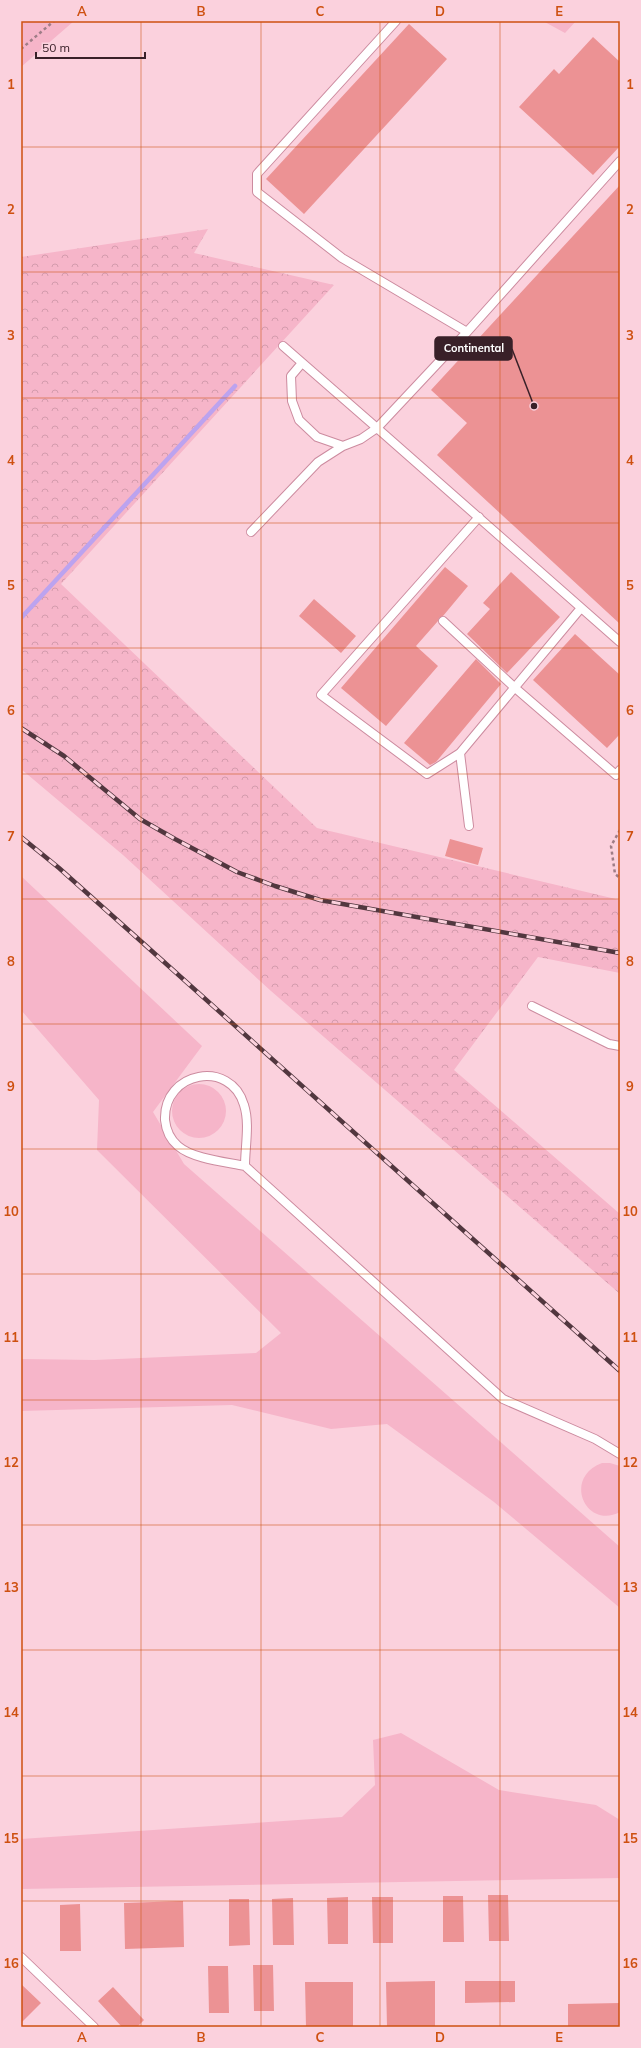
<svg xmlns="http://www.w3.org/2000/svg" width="641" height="2048" viewBox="0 0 641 2048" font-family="Mulish,sans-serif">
<defs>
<pattern id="forest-crowns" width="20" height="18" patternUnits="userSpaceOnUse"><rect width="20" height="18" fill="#f6b5c9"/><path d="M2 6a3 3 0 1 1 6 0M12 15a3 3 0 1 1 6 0" fill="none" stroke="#d49bad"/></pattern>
</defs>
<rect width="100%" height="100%" fill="#fbd1dd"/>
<path fill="#f6b5c9" d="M21,21H74L21,67Z
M543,21H576L565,33Z
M21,876L202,1046L153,1112L184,1164L620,1547V1608L494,1502L387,1424L331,1429L232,1405L21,1411V1359L95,1360L256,1353L281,1333L97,1150L99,1100L21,1010Z
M172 1111a27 27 0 1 1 54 0a27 27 0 1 1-54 0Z
M602,1463H610L620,1466V1512C586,1530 562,1478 602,1463Z
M401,1733L499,1790L596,1805L620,1820V1878L21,1889V1839L342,1817L375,1785L373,1740Z"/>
<path fill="url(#forest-crowns)" d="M208,229L194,253L334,285L61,584L317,828L620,900V973L538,957L454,1070L620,1214V1294L271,991L123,855L21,769V257Z"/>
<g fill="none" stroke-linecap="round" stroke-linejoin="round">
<path stroke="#bca3ef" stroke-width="4.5" d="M21,618L235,386"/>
</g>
<path fill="#ec9294" d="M409,24L447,59L304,214L266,179Z
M593,37L620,62V146L593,175L519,107L554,69L559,74Z
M620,185V624L437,455L467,423L431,390Z
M445,567L468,586L443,616L439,618L438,621L416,646L438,666L386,726L341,688Z
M511,572L560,617L507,673L467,634L490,609L483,603Z
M314,599L356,636L341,653L299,616Z
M575,634L620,675V734L607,748L533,680Z
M476,659L501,684L436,762L430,765L404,743Z
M450,839L483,848L478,865L445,856Z
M488,1895H508L509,1941H489Z
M443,1896H463L464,1942H443Z
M348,1897V1944H328L327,1898Z
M372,1897H393V1943H373Z
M293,1898L294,1945H273L272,1899Z
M229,1899H249L250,1945L229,1946Z
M183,1901L184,1947L125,1949L124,1903Z
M80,1904L81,1951H60V1905Z
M253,1965H273L274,2011H254Z
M208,1966H228L229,2013H209Z
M435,1981V2027H387L386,1982Z
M465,1981H515V2002L465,2003Z
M305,1982H353V2027H306Z
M21,1984L41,2003L21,2023Z
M113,1987L144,2020L137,2027H122L98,2001Z
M620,2003V2027H568V2004Z"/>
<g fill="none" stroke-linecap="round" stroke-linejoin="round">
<defs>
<path id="lane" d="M396,21L257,174V192L342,258L467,332
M620,161L467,332L377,428L620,642
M302,363L291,376L292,401L299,420L317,437L343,446
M479,517L321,695L427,774L460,753L581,608
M251,532L318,462L343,446L361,439L377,428L283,346
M443,621L514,687L616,775L620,770
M460,753L469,826
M532,1006L609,1044L620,1046
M245,1166C245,1147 250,1123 244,1105C231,1059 163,1071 165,1120C166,1130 171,1140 178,1146C193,1159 226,1162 245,1166L503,1399L595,1439L620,1454
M21,1957L94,2027"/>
</defs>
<use href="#lane" stroke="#cc8b9f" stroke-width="10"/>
<path stroke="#9f7d87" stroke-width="2.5" stroke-dasharray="3 3" stroke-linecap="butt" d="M21,49L54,21
M620,830L611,846L615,874L620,878"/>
<use href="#lane" stroke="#fff" stroke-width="8"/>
<defs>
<path id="rail" d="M21,728L64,756L140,819L175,839L237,872L275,886L320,900L620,953
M21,837L59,868L144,944L620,1371"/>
</defs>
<use href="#rail" stroke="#52373f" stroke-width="4.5"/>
<use href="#rail" stroke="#fbd1dd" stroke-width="3" stroke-dasharray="9" stroke-linecap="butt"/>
</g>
<path fill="none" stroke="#ce5010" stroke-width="1" stroke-opacity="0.55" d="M141,21V2027M261,21V2027M380,21V2027M500,21V2027M21,147H620M21,272H620M21,398H620M21,523H620M21,648H620M21,774H620M21,899H620M21,1024H620M21,1149H620M21,1274H620M21,1400H620M21,1525H620M21,1650H620M21,1776H620M21,1901H620"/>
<path fill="none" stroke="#392028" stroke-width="1.5" d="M534 406L512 349"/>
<circle fill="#392028" stroke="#fbd1dd" stroke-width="1.5" cx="534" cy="406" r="4"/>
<rect fill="#392028" stroke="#392028" stroke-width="1.5" x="435" y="337" width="77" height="23" rx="4"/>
<g font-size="11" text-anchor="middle" font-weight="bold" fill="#fff">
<text x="474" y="352">Continental</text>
</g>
<rect width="641" height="2048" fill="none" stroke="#fbd1dd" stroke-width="44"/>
<path d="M36 52v6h109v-6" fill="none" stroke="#392028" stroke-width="2"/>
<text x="42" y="52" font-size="12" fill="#392028" stroke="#fbd1dd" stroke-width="3" paint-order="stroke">50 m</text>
<rect x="22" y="22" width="597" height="2004" fill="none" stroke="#ce5010" stroke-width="1.5"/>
<g font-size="13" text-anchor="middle" font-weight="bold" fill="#ce5010">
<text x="82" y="16">A</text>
<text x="201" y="16">B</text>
<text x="320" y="16">C</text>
<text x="440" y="16">D</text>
<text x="559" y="16">E</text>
<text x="11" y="89">1</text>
<text x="630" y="89">1</text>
<text x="11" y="214">2</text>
<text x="630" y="214">2</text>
<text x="11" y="340">3</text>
<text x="630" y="340">3</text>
<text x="11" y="465">4</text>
<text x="630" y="465">4</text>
<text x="11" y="590">5</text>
<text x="630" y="590">5</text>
<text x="11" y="715">6</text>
<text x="630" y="715">6</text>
<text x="11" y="841">7</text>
<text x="630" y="841">7</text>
<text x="11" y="966">8</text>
<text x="630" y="966">8</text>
<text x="11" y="1091">9</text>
<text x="630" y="1091">9</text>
<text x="11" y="1216">10</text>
<text x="630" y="1216">10</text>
<text x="11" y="1342">11</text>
<text x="630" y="1342">11</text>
<text x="11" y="1467">12</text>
<text x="630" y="1467">12</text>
<text x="11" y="1592">13</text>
<text x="630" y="1592">13</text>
<text x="11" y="1717">14</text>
<text x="630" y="1717">14</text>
<text x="11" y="1843">15</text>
<text x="630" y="1843">15</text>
<text x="11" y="1968">16</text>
<text x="630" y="1968">16</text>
<text x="82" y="2042">A</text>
<text x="201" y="2042">B</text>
<text x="320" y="2042">C</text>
<text x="440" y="2042">D</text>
<text x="559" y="2042">E</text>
</g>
</svg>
